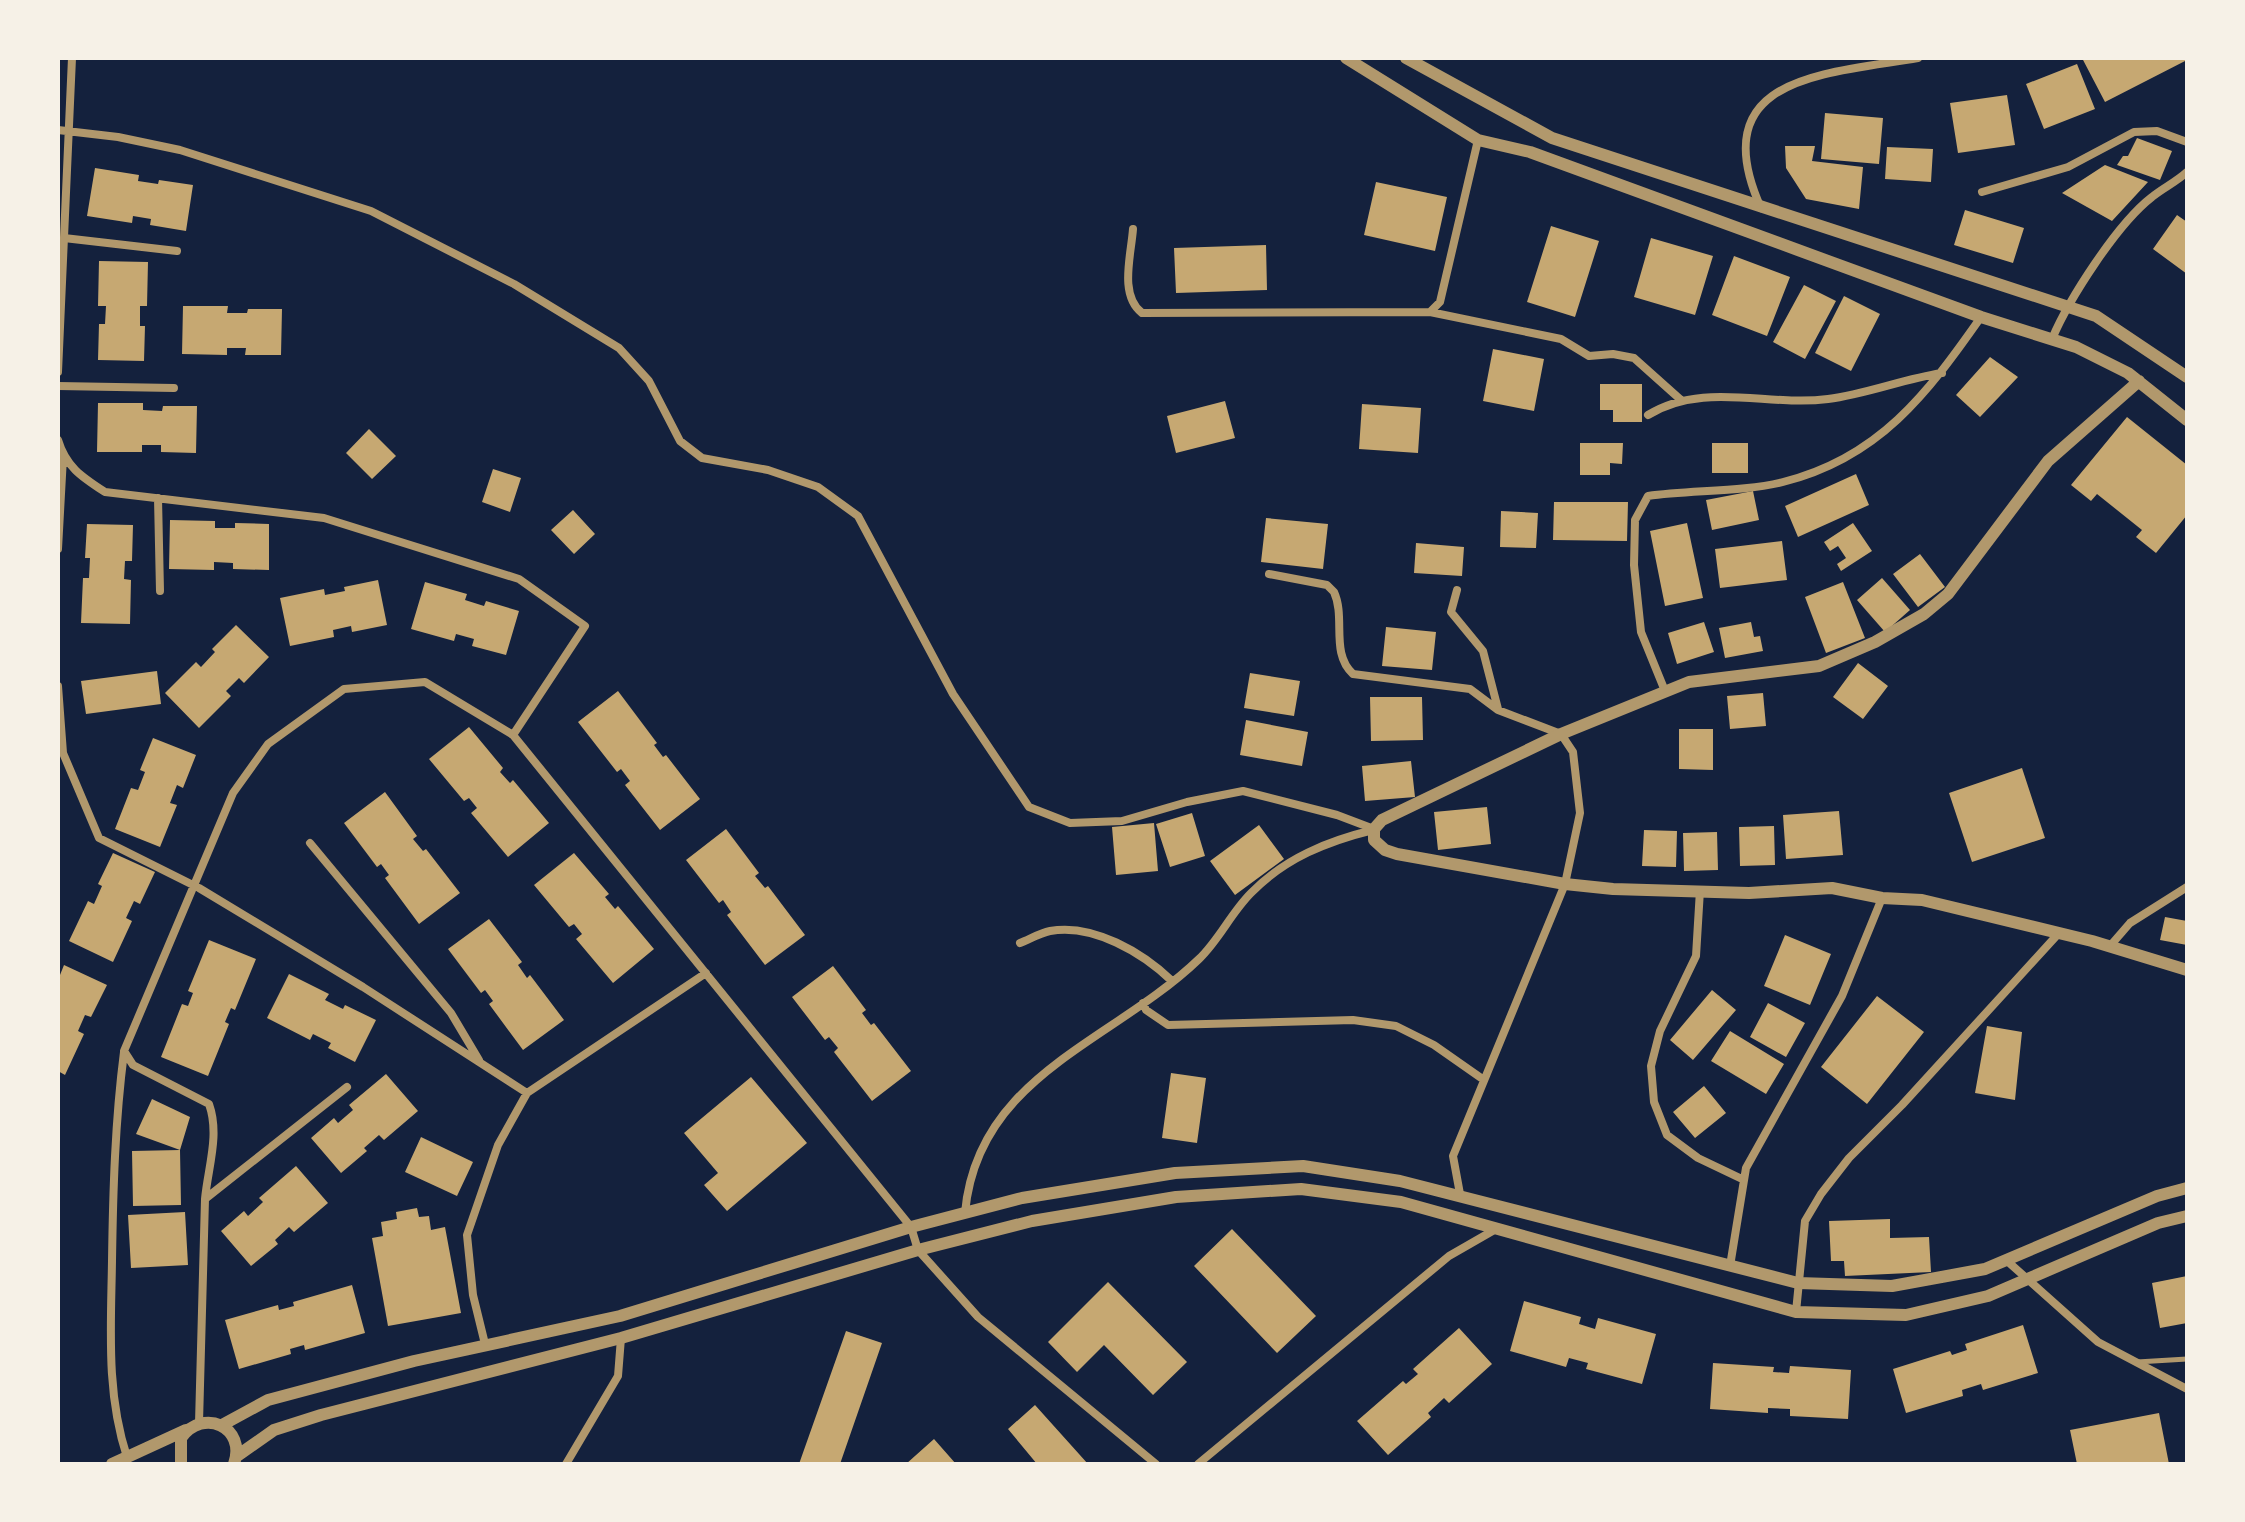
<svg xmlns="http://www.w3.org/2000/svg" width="2245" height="1522" viewBox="0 0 2245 1522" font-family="Jost,sans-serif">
<rect width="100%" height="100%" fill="#14213d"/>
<path fill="#c6a872" d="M2082,58H2187V60L2105,102Z
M2077,64L2095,109L2044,129L2026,84Z
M2007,95L2015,145L1958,153L1950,103Z
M1825,113L1883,118L1879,164L1821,159Z
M2137,138L2172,151L2160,180L2117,165L2123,156H2128Z
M1785,146H1815L1812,161L1863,167L1859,209L1806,199L1786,168Z
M1887,147L1933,149L1931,182L1885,179Z
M2105,165L2148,182L2112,221L2062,193Z
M95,168L139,175L138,181L158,184L159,180L193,185L186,231L150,225L151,219L133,216L132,223L87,216Z
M1376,182L1447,197L1435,251L1364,235Z
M1965,210L2024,228L2013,263L1954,245Z
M2177,215L2187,222V274L2153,249Z
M1551,226L1599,241L1575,317L1527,302Z
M1651,238L1713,256L1695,315L1634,297Z
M1266,245L1267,290L1176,293L1174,248Z
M1734,256L1790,277L1767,336L1712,315Z
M99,261L148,262L147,306H140V326H145L144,361L98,360L99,324H105L106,306H98Z
M1804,285L1836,301L1805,359L1773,342Z
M1844,296L1880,314L1851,371L1815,353Z
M183,306H228L227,313H247L248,309H282L281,355H245L246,348H227V355L182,354Z
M1493,349L1544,359L1534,411L1483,401Z
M1990,357L2018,377L1980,417L1956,395Z
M1600,384H1642V422H1613V410H1600Z
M1225,401L1235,438L1176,453L1167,416Z
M98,403H143V410L162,411L163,406H197L196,453L161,452V445H142V452H97Z
M1362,404L1421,408L1418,453L1359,449Z
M2127,417L2187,465V515L2156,553L2136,537L2142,530L2097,494L2091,501L2071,485Z
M369,429L396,456L372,479L346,453Z
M1580,443H1623L1622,464L1610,463V475H1580Z
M1712,443H1748V473H1712Z
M493,469L521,478L510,512L482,502Z
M1856,474L1869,505L1798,537L1785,506Z
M1753,491L1759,520L1712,530L1706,500Z
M1554,502H1628L1627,541L1553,540Z
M573,510L595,534L574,554L551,530Z
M1501,511L1538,513L1536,548L1500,547Z
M1266,518L1328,524L1323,569L1261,562Z
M170,520L215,521V528H235V523L269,524V570L233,569V563L214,562V570L169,569Z
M1687,523L1703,598L1665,606L1650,531Z
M1853,523L1872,551L1841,571L1837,564L1846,558L1838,546L1830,551L1824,542Z
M87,524L133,525L132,561H125L124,579L131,580L130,624L81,623L83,578H89L90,558H85Z
M1782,541L1787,580L1720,588L1715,549Z
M1416,543L1464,547L1462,576L1414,573Z
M1920,554L1945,587L1918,607L1893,574Z
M1882,578L1910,610L1885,632L1857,600Z
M378,580L387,625L352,632L351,626L333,630L334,637L290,646L280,598L324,589L325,595L345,591L344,587Z
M425,582L467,594L465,600L484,606L486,601L519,611L506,655L472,646L474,639L456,634L454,641L411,629Z
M1843,582L1865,638L1826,653L1805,597Z
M1704,622L1714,652L1677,664L1668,633Z
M1751,622L1754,637L1760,636L1763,651L1725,658L1719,628Z
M236,625L269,657L244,683L239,678L226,691L231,696L199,728L165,693L196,662L201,667L215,652L212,649Z
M1386,627L1436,632L1432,670L1382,666Z
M1858,663L1888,686L1863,719L1833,697Z
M157,671L161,704L86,714L81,681Z
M1250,673L1300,681L1294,716L1244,708Z
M618,691L657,743L654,745L663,757L666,755L700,799L660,830L625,785L630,781L621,769L617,772L578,722Z
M1763,693L1766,726L1730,729L1727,696Z
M1370,697H1422L1423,740L1371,741Z
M1246,720L1308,732L1302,766L1240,755Z
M469,727L503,768L500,772L510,783L513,780L549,823L508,857L471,813L477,808L469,798L464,801L429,759Z
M1679,729H1713V770L1679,769Z
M153,738L196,755L183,788L177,785L170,803L177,805L160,847L115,829L131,788L138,790L145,772L140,770Z
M1411,761L1415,797L1365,801L1362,766Z
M2022,768L2045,838L1972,862L1949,793Z
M385,792L417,836L413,839L423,851L426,849L460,893L419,924L385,878L389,875L381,864L377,867L344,823Z
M1487,807L1491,844L1438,850L1434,812Z
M1839,811L1843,855L1786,859L1783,815Z
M1192,813L1205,856L1170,867L1156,824Z
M1154,823L1158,871L1116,875L1112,827Z
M1259,825L1284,859L1235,895L1210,861Z
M1774,826L1775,865L1740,866L1739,827Z
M726,829L759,873L755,876L765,888L768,886L805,935L765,965L727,915L731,912L723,900L719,903L686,860Z
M1644,830L1677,831L1676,867L1642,866Z
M1717,832L1718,870L1684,871L1683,833Z
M113,853L155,872L140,904L134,901L126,918L132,921L113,962L69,941L88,901L94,904L102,886L98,884Z
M574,853L609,894L605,897L615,909L618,906L654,949L613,983L576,939L582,934L574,924L569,927L534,885Z
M2165,917L2187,921V945L2160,940Z
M489,919L522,962L518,965L527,978L530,975L564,1020L523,1050L489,1004L493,1001L485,990L481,993L448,949Z
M1785,935L1831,954L1810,1005L1764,986Z
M209,940L256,959L235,1010L231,1008L225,1022L229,1024L208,1076L161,1057L182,1004L188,1006L193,993L188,991Z
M64,965L107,985L91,1017L85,1015L78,1031L84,1034L65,1075L58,1071V980Z
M833,966L866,1010L862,1013L871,1025L874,1023L911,1071L872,1101L834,1052L838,1048L829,1037L825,1040L792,997Z
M289,974L329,994L325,1000L343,1009L345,1005L376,1020L355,1062L328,1048L331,1043L313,1034L310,1040L267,1018Z
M1712,990L1736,1010L1693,1060L1670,1040Z
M1877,996L1924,1032L1867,1104L1821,1067Z
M1768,1003L1805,1023L1786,1057L1750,1037Z
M1987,1026L2022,1032L2015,1100L1975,1093Z
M1730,1031L1784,1064L1766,1094L1711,1061Z
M1171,1073L1206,1078L1197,1143L1162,1138Z
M386,1074L418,1111L384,1140L379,1135L364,1148L367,1151L341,1173L311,1138L334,1118L338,1123L353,1110L349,1105Z
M751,1077L807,1143L727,1211L704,1185L718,1173L684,1133Z
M1704,1086L1726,1113L1695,1138L1673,1112Z
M152,1099L190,1117L180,1150L181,1205L133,1206L132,1151L180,1150L136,1134Z
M421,1137L473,1162L457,1196L405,1172Z
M296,1166L328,1203L294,1232L289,1227L275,1240L278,1244L251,1266L221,1231L244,1211L248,1216L263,1202L259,1198Z
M417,1208L419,1217L429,1216L431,1230L445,1227L461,1313L388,1326L372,1238L383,1236L381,1222L397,1219L396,1212Z
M185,1212L188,1265L131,1268L128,1215Z
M1890,1219V1238L1929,1237L1931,1272L1845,1276L1844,1261H1831L1829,1221Z
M1232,1229L1316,1316L1277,1353L1194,1266Z
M2187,1276V1323L2160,1328L2152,1283Z
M1108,1282L1187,1362L1153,1395L1104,1345L1077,1372L1048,1342Z
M352,1285L365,1333L305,1350L304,1345L290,1349L291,1354L239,1369L225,1320L278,1305L279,1310L294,1306L293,1302Z
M1524,1301L1581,1317L1579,1324L1595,1329L1598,1318L1656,1334L1642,1384L1586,1369L1588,1363L1569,1358L1566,1367L1510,1351Z
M2023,1325L2038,1373L1983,1390L1981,1384L1962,1390L1963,1396L1906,1413L1893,1369L1950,1351L1952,1355L1967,1350L1965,1344Z
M1459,1328L1492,1364L1449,1403L1444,1398L1428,1413L1431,1417L1388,1455L1357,1421L1403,1381L1406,1384L1418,1374L1413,1369Z
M846,1331L882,1343L840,1464H799Z
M1713,1363L1774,1367L1773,1372L1789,1373L1790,1366L1851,1370L1848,1419L1790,1416V1409L1768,1408V1413L1710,1409Z
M1035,1405L1088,1464H1037L1008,1429Z
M2159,1413L2169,1464H2077L2070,1430Z
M934,1439L956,1464H906Z"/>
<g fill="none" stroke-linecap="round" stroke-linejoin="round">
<path stroke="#b1986c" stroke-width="5" d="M2137,1362L2187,1359"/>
<path stroke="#b1986c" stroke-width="8" d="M58,130L118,137L180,150L371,211L514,284L619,348L649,381L680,441L702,458L768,470L818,487L858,516L953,694L1029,807L1070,823L1122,821L1187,802L1243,791L1337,815L1374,829
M1982,192L2068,167L2134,132L2157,131L2187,142
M1761,208C1702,76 1825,74 1918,58
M1133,229C1131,256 1119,295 1142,313L1430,312L1561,339L1589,356L1613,354L1634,358L1681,400
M64,238L177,251
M1430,312L1440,302L1478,140
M2052,339C2069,299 2117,224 2152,197C2163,188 2176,182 2187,172
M58,372L72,58
M58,386L174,388
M1648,415C1703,381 1768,407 1828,399C1867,394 1903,379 1942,373
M58,440C66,467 82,477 105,492L324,518L519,579L585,626L513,735
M158,498L160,591
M58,549L63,457
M1269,574L1327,585L1334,592C1346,618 1330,653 1353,674L1470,689L1498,710L1561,734L1573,752L1580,813L1565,884L1453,1156L1460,1194
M1457,590L1451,612L1483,651L1498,709
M58,686L63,753L99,838L199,888L363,987L527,1093
M1665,691L1641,632L1634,565L1635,520L1648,496C1690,490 1744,492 1783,482C1879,458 1927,394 1981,317
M310,843L451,1013L479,1060
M1700,890L1696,956L1660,1031L1651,1066L1654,1102L1667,1135L1698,1158L1742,1179
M1020,943C1030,939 1040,933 1050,931C1093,923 1143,953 1172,981
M2110,946L2130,923L2187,887
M1143,1003L1146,1010L1168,1025L1353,1020L1396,1026L1434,1045L1484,1080
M124,1052C115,1122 113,1191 112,1261C111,1328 106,1393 127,1457
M205,1199C208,1167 220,1135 209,1104L133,1065L124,1051L233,793L268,744L344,689L425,682L513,735L911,1227L918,1250L978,1317L1156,1464
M965,1213C977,1075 1113,1042 1199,959C1219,940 1231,913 1251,893C1285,858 1328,841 1373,830
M2006,1260L2098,1342L2187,1389
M1730,1266L1746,1168L1842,996L1882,898
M1796,1312L1805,1221L1821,1194L1849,1158L1902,1105L2059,933
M485,1344L473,1295L467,1235L498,1145L527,1093L706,973
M199,1423L205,1199L347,1087
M566,1464L618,1376L621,1338
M1198,1464L1449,1256L1496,1229"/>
<path stroke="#b1986c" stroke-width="12" d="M1346,58L1478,140L1530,152L1981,317L2076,347L2128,373L2187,420
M1406,58L1552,138L2096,316L2187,377
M2139,381L2048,461L1948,594L1924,614L1875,642L1819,666L1689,682L1561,734L1382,820L1374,829V840L1385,850L1397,854L1565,884L1613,889L1749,893L1832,888L1882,898L1922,900L2092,941L2187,970
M222,1425L268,1400L414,1361L620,1316L911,1227L1022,1198L1175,1173L1303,1166L1400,1181L1798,1283L1892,1286L1985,1269L2157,1196L2187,1188
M237,1456L274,1430L321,1415L621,1338L918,1250L1032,1221L1176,1197L1301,1189L1401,1202L1796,1312L1906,1315L1988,1296L2158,1223L2187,1216
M112,1464L186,1430
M181,1464V1438C203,1407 247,1427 234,1464"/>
</g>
<rect width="2245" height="1522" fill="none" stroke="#f6f1e7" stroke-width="120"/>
</svg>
